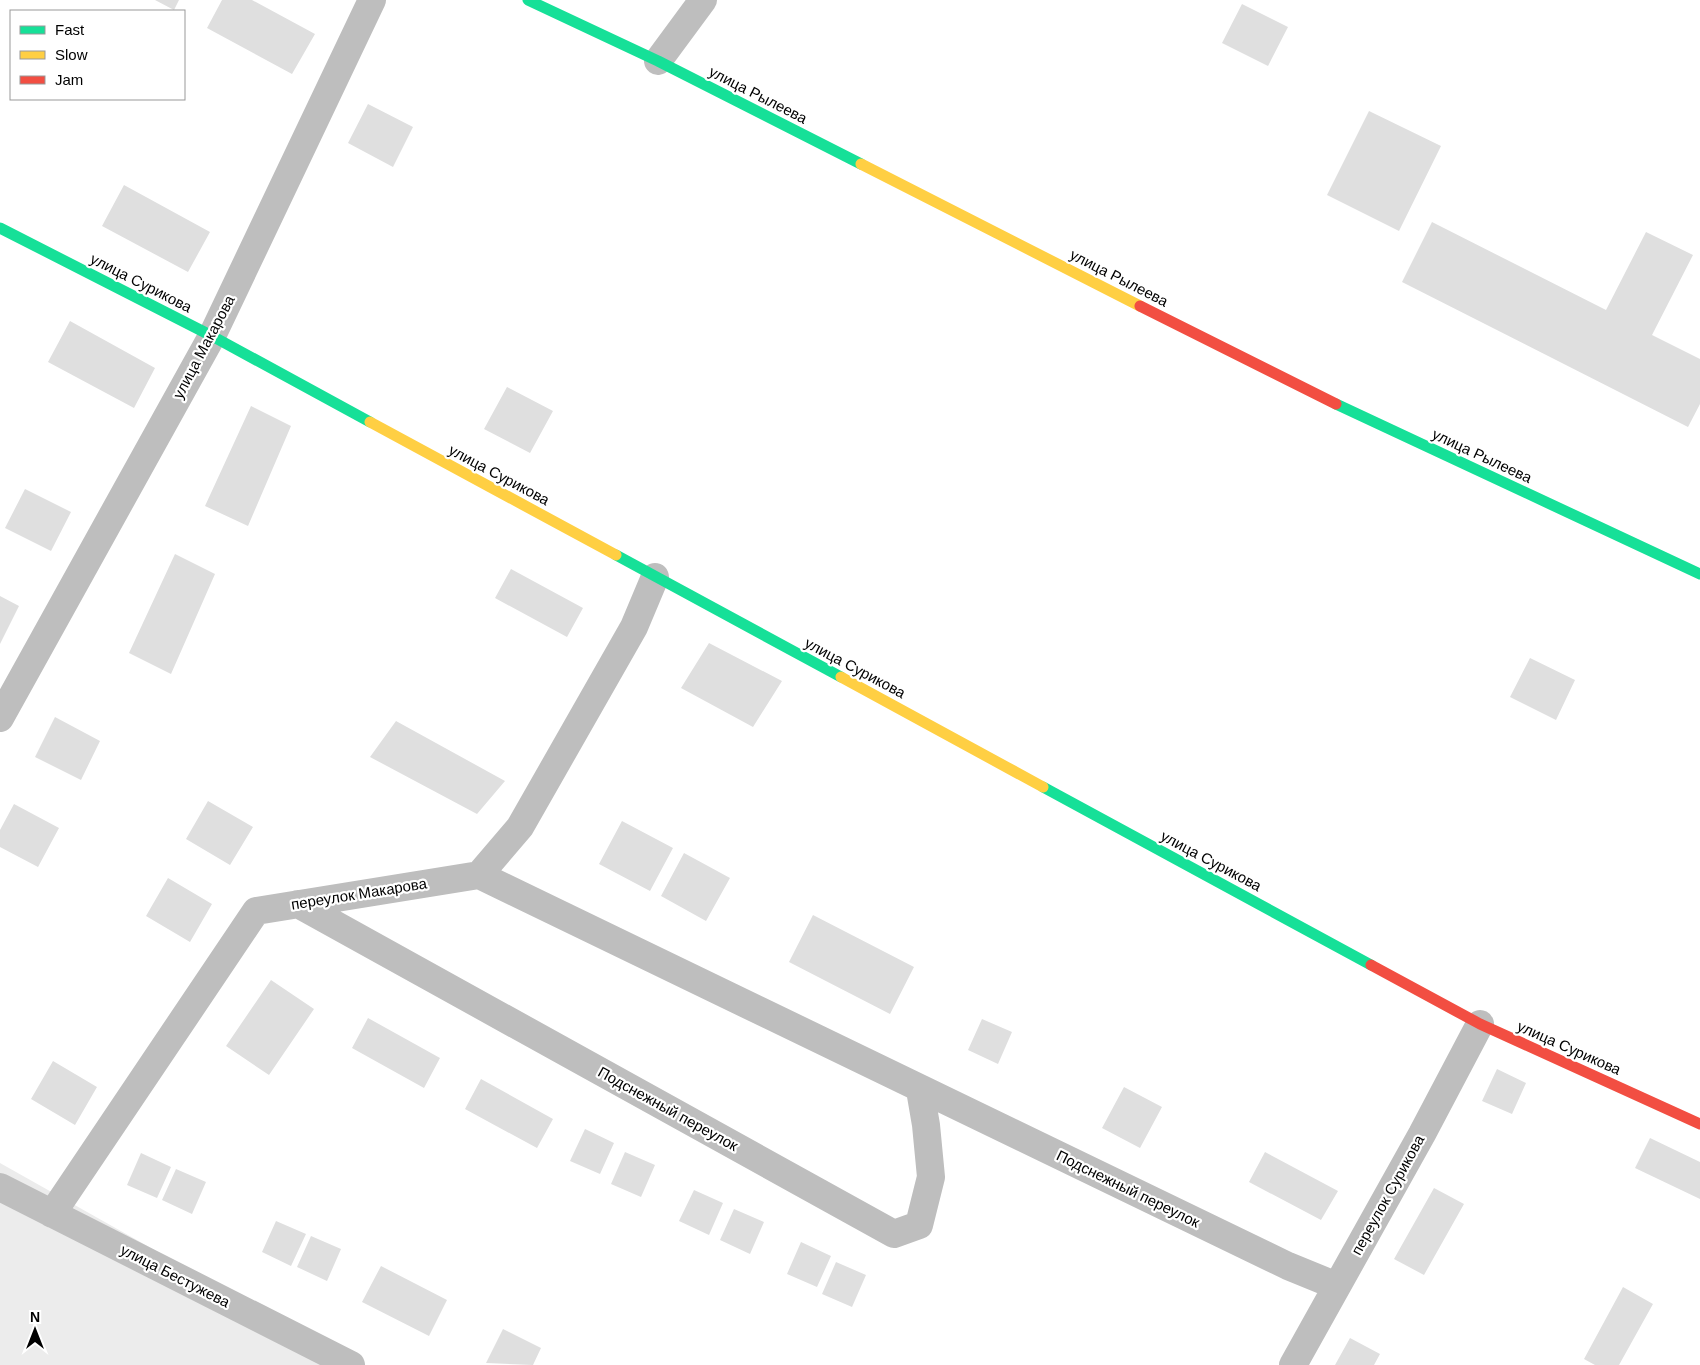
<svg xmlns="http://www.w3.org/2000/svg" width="1700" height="1365" viewBox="0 0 1700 1365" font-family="Arial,sans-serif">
<rect width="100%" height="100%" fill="#fff"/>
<path fill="#ececec" d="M0,1163L359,1365H0Z"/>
<path fill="#dfdfdf" d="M155,0H179L174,10Z
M222,0H252L315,34L292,74L207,28Z
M1242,4L1288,27L1268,66L1222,43Z
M368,104L413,127L393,167L348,143Z
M1369,111L1441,146L1399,231L1327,195Z
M124,185L210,232L188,272L102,226Z
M1432,222L1606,310L1646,232L1693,255L1652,335L1700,359V404L1688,427L1402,282Z
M70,321L155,368L134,408L48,362Z
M507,387L553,411L530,453L484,429Z
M251,406L291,426L248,526L205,506Z
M25,489L71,512L51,551L5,528Z
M175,554L215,574L171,674L129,653Z
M511,569L583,608L567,637L495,598Z
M0,596L19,606L0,644Z
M709,643L782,681L753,727L681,688Z
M1530,658L1575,680L1556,720L1510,697Z
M55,717L100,741L81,780L35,757Z
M396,721L505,781L477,814L370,757Z
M208,801L253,827L230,865L186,839Z
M14,804L59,828L38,867L0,847V830Z
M622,821L673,848L650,891L599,864Z
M684,853L730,878L706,921L661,896Z
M168,878L212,904L190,942L146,916Z
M813,915L914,967L890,1014L789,962Z
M271,980L314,1009L269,1075L226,1046Z
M368,1018L440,1058L424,1088L352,1048Z
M982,1019L1012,1032L998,1064L968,1050Z
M53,1061L97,1087L75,1125L31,1099Z
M1497,1069L1526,1083L1512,1114L1482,1101Z
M481,1079L553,1119L537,1148L465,1109Z
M1124,1087L1162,1107L1140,1148L1102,1128Z
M585,1129L614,1143L600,1174L570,1161Z
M1650,1138L1700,1162V1199L1635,1168Z
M625,1152L655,1165L641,1197L611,1184Z
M1265,1152L1338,1191L1321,1220L1249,1182Z
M141,1153L171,1167L157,1198L127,1185Z
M176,1169L206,1182L192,1214L162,1200Z
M1434,1188L1464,1204L1424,1275L1394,1259Z
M694,1190L723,1203L709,1235L679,1221Z
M734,1209L764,1222L750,1254L720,1240Z
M276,1221L306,1234L291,1266L262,1252Z
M311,1236L341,1249L327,1281L297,1267Z
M801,1242L831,1256L817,1287L787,1274Z
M836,1262L866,1275L852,1307L822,1294Z
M381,1266L447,1300L429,1336L362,1302Z
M1623,1287L1653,1304L1619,1365H1595L1584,1359Z
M503,1329L541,1348L533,1365L486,1363Z
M1350,1338L1380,1354L1374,1365H1335Z"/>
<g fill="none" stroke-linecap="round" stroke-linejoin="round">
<path stroke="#bebebe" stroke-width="28" d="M658,61L703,0
M0,718L212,336L372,0
M479,875L1288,1266L1337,1286
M298,904L894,1234L919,1225L931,1177L926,1125L920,1090
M0,1187L351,1365
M52,1214L256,911L479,875L520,827L634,627L655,577
M1293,1365L1422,1134L1480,1024"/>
<path stroke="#16e098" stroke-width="11" d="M528,0L658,61L861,164
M0,228L212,336L370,422
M1336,404L1700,574
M616,555L841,677
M1043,787L1371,965"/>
<path stroke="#ffcf43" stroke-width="11" d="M861,164L1140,306
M370,422L616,555
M841,677L1043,787"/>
<path stroke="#f24e42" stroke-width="11" d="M1140,306L1336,404
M1371,965L1480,1024L1700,1124"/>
</g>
<g text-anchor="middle" stroke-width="4.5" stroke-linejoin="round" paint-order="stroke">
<g font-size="15" fill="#000" stroke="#fff">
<text transform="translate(758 95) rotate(27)" y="5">улица Рылеева</text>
<text transform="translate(1119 278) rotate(27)" y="5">улица Рылеева</text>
<text transform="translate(141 283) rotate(27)" y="5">улица Сурикова</text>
<text transform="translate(204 347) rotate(-62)" y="5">улица Макарова</text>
<text transform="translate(1482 456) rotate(25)" y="5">улица Рылеева</text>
<text transform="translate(499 475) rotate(28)" y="5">улица Сурикова</text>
<text transform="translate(855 668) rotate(28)" y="5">улица Сурикова</text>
<text transform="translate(1211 861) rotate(28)" y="5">улица Сурикова</text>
<text transform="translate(359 894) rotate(-9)" y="5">переулок Макарова</text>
<text transform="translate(1569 1048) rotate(24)" y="5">улица Сурикова</text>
<text transform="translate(668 1109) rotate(29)" y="5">Подснежный переулок</text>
<text transform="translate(1128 1189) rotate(26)" y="5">Подснежный переулок</text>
<text transform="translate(1388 1195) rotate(-61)" y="5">переулок Сурикова</text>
<text transform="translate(175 1276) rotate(27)" y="5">улица Бестужева</text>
</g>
</g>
<rect x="10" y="10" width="175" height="90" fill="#ffffff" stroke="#999999"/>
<rect x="20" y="26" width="25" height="8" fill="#16e098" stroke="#999999"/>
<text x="55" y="35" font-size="15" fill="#000000">Fast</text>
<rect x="20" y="51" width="25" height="8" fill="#ffcf43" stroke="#999999"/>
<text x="55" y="60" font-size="15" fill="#000000">Slow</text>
<rect x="20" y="76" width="25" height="8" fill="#f24e42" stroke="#999999"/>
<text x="55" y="85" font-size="15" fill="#000000">Jam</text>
<g transform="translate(35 1330)" stroke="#ffffff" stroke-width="4" paint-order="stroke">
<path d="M0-4L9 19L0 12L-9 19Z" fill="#000000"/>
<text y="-8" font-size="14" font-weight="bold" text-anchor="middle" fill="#000000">N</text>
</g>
</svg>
